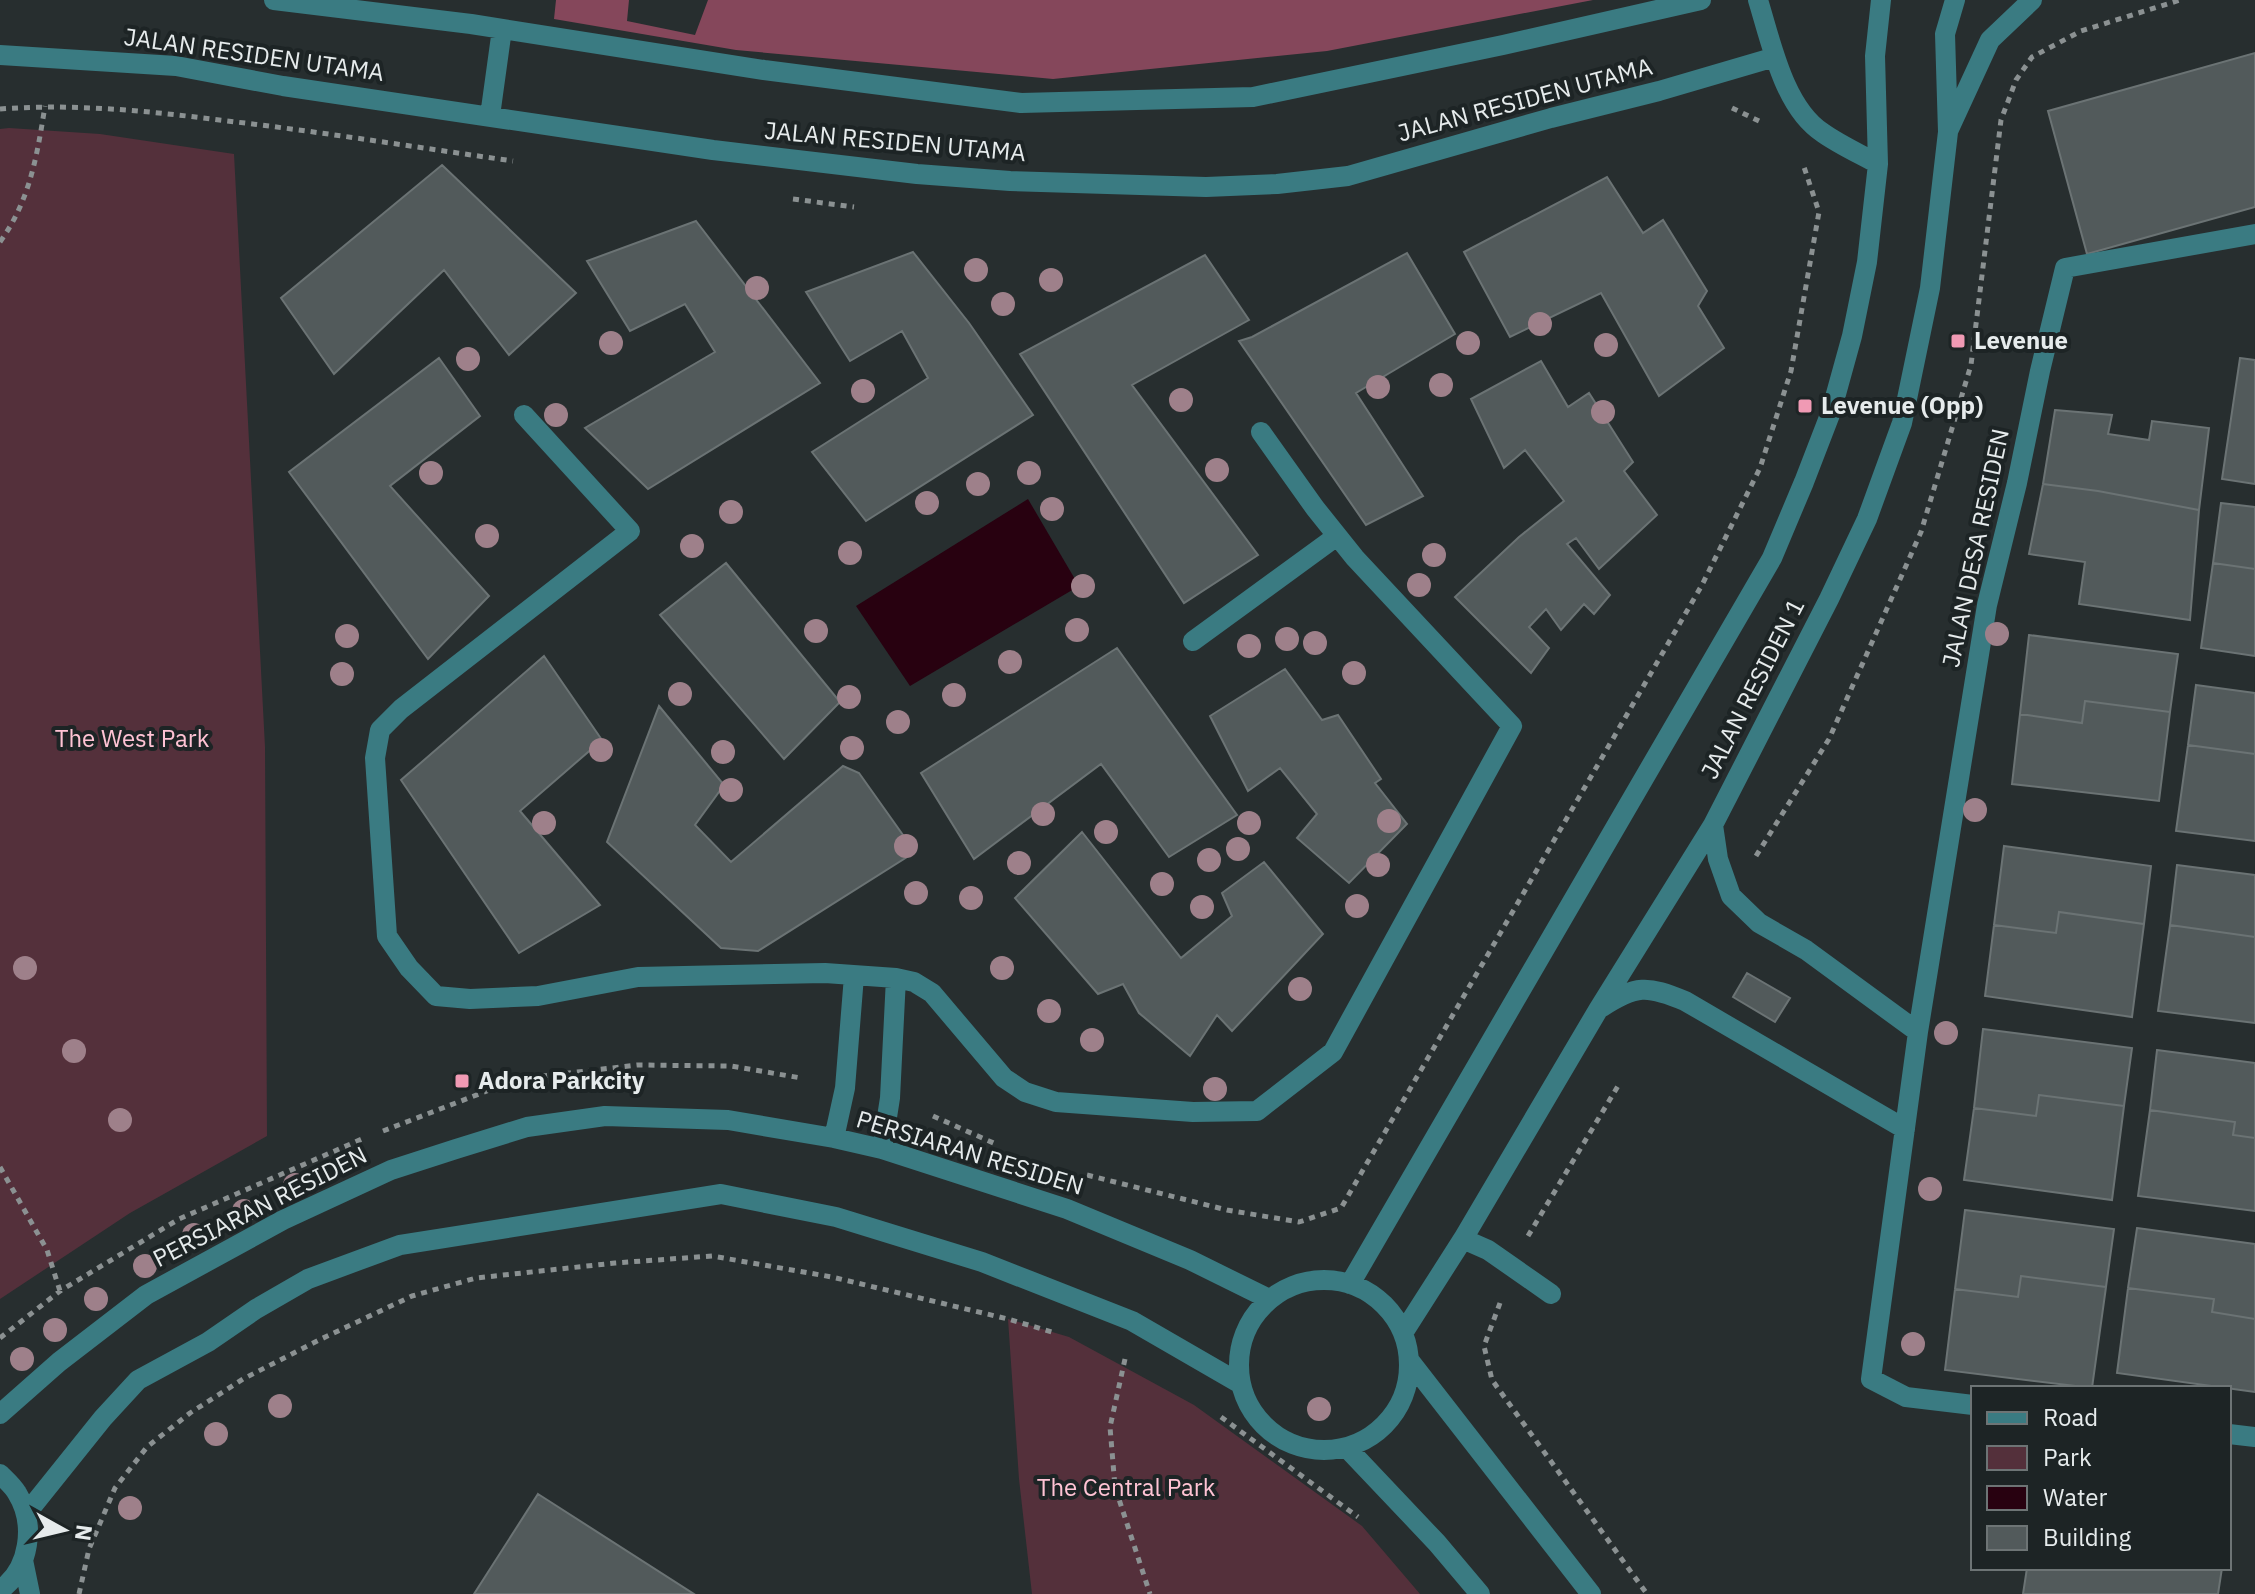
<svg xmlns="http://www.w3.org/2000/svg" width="2255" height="1594" viewBox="0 0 2255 1594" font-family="'IBM Plex Sans',sans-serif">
<rect width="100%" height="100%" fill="#272e2f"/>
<path fill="#54303b" d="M9,128L100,134L234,154L265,747L267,1136L130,1213L0,1299V129Z
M1008,1319L1069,1337L1194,1405L1362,1526L1420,1594H1032L1019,1479Z"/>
<path fill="#85475b" d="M556,0H629L627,21L695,35L708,0H1593L1327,51L1053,79L736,50L554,19Z"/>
<path fill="#280110" d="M1028,499L1079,586L910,686L856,606Z"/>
<path fill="#525a5b" stroke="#6b7374" stroke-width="2" d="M2255,53V207L2087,254L2048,111Z
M442,165L576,293L509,355L444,270L334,374L281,298Z
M1607,177L1643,233L1663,220L1707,291L1698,306L1724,348L1659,396L1601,293L1510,337L1464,252Z
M696,221L820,383L648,489L585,428L715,352L685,304L630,331L587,261Z
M913,252L969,323L1033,415L866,521L812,452L928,378L902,331L850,361L806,292Z
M1407,253L1455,334L1356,393L1423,496L1366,525L1239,341L1252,337Z
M1205,255L1249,320L1132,385L1258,555L1184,603L1020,354Z
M439,358L480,416L390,486L489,596L428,659L289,472Z
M2240,358L2255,360V484L2222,479Z
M1541,361L1568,407L1589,393L1633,462L1624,471L1657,515L1599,569L1576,538L1567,544L1610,595L1594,614L1584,604L1561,630L1546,609L1529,627L1549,648L1531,673L1455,597L1519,537L1564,501L1525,450L1504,468L1471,399Z
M2055,410L2112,415L2108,434L2149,440L2152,421L2209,428L2199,510L2098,491L2043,484Z
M2043,484L2098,491L2199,510L2190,620L2079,604L2085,562L2029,554Z
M2221,503L2255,507V569L2213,563Z
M726,563L840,702L784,759L660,615Z
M2213,563L2255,569V656L2201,648Z
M2029,635L2178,654L2170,712L2085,701L2082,723L2020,714Z
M1117,648L1237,815L1169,857L1101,764L974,859L921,773Z
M544,656L602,740L520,811L600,905L519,953L401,780Z
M1285,669L1322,720L1338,715L1381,779L1375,783L1407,824L1349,883L1297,838L1317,814L1280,768L1248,791L1210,716Z
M2196,685L2255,693V754L2188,745Z
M2085,701L2170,712L2159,801L2012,784L2020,714L2082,723Z
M659,706L724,785L695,825L731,862L843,766L859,773L915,852L758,951L721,948L607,842Z
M2188,745L2255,754V841L2176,831Z
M1082,832L1181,958L1232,916L1222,893L1264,862L1323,934L1232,1031L1217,1015L1190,1056L1139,1013L1123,984L1098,994L1015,898Z
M2004,846L2151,866L2144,924L2059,912L2056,933L1994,925Z
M2177,865L2255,875V937L2170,925Z
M2059,912L2144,924L2132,1017L1985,996L1994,925L2056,933Z
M2170,925L2255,937V1023L2158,1011Z
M1747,973L1790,998L1775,1022L1733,997Z
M1983,1029L2132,1048L2124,1106L2039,1095L2036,1116L1974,1108Z
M2157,1050L2255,1063V1138L2233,1135L2235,1122L2150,1110Z
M2039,1095L2124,1106L2112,1200L1964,1180L1974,1108L2036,1116Z
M2150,1110L2235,1122L2233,1135L2255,1138V1211L2138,1196Z
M1965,1210L2114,1229L2106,1287L2021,1276L2018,1297L1955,1289Z
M2137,1228L2255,1244V1319L2212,1312L2214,1299L2128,1288Z
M2021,1276L2106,1287L2092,1388L1945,1370L1955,1289L2018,1297Z
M2128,1288L2214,1299L2212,1312L2255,1319V1392L2117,1373Z
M538,1494L694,1594H474Z
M2027,1568H2222L2218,1594H2023Z"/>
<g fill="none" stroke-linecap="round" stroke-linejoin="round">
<path stroke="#8b9192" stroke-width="5" stroke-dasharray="6 6" stroke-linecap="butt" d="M1732,108L1763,123
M0,109C80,103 157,112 236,122C329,133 421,148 513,161
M793,199L854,207
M0,242C30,200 37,156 45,106
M1756,856L1829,739L1921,532L1971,365L2001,120L2016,80L2032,57L2081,31L2180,0
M933,1116L998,1145
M383,1131L518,1079L637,1065L731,1066L801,1078
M0,1167L47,1250L60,1291
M1087,1175L1227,1210L1299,1222L1341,1208L1702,585L1760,468L1791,371L1819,212L1803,164
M1528,1236L1618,1086
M1500,1303L1484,1346L1492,1380L1647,1594
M0,1338L60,1291L179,1219L362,1139
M1125,1359L1110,1427L1115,1487L1150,1594
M1221,1417L1358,1517
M79,1594L89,1549L115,1488L147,1447L190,1413L243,1379L319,1340L412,1296L476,1278L615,1263L712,1256L832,1277L1008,1319L1052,1332"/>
<path stroke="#3a7b82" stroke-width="20" d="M274,0L471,24L764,70L1021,103L1253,97L1503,45L1701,0
M1758,0C1771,42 1784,108 1823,133C1840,145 1860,154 1878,164
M0,55L176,66L283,86L713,150L917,174L1010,181L1206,187L1277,184L1348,176L1551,118L1659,91L1775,57
M490,116L502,29
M1949,129L1990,40L2032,0
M524,415L630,531L401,709L380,730L375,758L387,936L409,968L436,996L470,999L538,996L638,977L825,973L896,978L914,982L932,993L1004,1078L1025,1092L1056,1102L1193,1112L1257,1111L1333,1052L1512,726L1355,558L1315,508L1261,432
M1193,641L1337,536
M1713,825L1718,859L1731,896L1759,923L1806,950L1918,1032
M1602,1007C1636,985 1647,985 1685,1001L1905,1129
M834,1138L845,1088L854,976
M882,1149L890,1098L896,978
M1463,1239L1488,1250L1551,1294
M1239 1365a85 85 0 1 1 170 0a85 85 0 1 1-170 0Z
M1350,1284L1772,558L1804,482L1831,412L1852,336L1867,262L1878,164L1875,56L1881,0
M1403,1333L1463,1239L1598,1010L1713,825L1829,599L1867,519L1902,423L1930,288L1948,132L1945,34L1955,0
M1409,1360L1591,1594
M1973,1405L1906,1397L1871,1379L1918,1032L1987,605L2017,483L2040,371L2065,268L2255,234
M0,1414L59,1362L146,1295L283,1220L391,1170L456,1149L527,1127L605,1116L728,1120L834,1138L882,1149L1067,1209L1190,1260L1269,1299
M2229,1434L2255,1437
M1347,1448L1437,1543L1480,1594
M0,1474C6,1480 13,1486 17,1493C36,1524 30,1569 0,1590
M26,1514L103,1418L138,1380L208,1342L256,1309L308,1279L400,1245L721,1194L836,1217L982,1262L1132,1321L1241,1384
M23,1560L30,1594"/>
</g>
<g fill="#9e808a">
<circle cx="976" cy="270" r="12"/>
<circle cx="1051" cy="280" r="12"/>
<circle cx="757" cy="288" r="12"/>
<circle cx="1003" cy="304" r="12"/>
<circle cx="1540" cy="324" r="12"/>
<circle cx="611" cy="343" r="12"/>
<circle cx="1468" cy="343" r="12"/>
<circle cx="1606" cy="345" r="12"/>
<circle cx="468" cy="359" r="12"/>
<circle cx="1441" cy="385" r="12"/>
<circle cx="1378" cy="387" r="12"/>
<circle cx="863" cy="391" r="12"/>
<circle cx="1181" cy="400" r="12"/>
<circle cx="1603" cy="412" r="12"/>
<circle cx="556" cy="415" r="12"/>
<circle cx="1217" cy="470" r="12"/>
<circle cx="431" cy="473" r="12"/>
<circle cx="1029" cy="473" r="12"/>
<circle cx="978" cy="484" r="12"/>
<circle cx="927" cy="503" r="12"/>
<circle cx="1052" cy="509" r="12"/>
<circle cx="731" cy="512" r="12"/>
<circle cx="487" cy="536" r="12"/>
<circle cx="692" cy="546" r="12"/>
<circle cx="850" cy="553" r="12"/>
<circle cx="1434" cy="555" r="12"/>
<circle cx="1419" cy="585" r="12"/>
<circle cx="1083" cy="586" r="12"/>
<circle cx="1077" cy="630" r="12"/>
<circle cx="816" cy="631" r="12"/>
<circle cx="1997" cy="634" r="12"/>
<circle cx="347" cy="636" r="12"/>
<circle cx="1287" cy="639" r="12"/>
<circle cx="1315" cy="643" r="12"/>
<circle cx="1249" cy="646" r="12"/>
<circle cx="1010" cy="662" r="12"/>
<circle cx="1354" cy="673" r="12"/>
<circle cx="342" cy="674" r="12"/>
<circle cx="680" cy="694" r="12"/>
<circle cx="954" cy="695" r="12"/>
<circle cx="849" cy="697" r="12"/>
<circle cx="898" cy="722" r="12"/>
<circle cx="852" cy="748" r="12"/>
<circle cx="601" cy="750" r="12"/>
<circle cx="723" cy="752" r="12"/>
<circle cx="731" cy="790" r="12"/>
<circle cx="1975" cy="810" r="12"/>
<circle cx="1043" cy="814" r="12"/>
<circle cx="1389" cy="821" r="12"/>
<circle cx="544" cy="823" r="12"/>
<circle cx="1249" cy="823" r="12"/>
<circle cx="1106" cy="832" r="12"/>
<circle cx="906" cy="846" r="12"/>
<circle cx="1238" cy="849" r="12"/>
<circle cx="1209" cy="860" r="12"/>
<circle cx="1019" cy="863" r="12"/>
<circle cx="1378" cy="865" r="12"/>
<circle cx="1162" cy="884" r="12"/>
<circle cx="916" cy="893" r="12"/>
<circle cx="971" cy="898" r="12"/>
<circle cx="1357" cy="906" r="12"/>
<circle cx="1202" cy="907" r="12"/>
<circle cx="25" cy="968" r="12"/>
<circle cx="1002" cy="968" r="12"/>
<circle cx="1300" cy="989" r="12"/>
<circle cx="1049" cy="1011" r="12"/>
<circle cx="1946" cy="1033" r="12"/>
<circle cx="1092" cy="1040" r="12"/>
<circle cx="74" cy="1051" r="12"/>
<circle cx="1215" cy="1089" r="12"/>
<circle cx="120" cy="1120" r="12"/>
<circle cx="295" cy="1185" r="12"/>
<circle cx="1930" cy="1189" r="12"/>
<circle cx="244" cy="1211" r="12"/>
<circle cx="194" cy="1235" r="12"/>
<circle cx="145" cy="1266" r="12"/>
<circle cx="96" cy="1299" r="12"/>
<circle cx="55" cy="1330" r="12"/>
<circle cx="1913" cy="1344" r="12"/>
<circle cx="22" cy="1359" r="12"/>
<circle cx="280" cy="1406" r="12"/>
<circle cx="1319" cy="1409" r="12"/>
<circle cx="216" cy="1434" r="12"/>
<circle cx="130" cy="1508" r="12"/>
</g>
<g fill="#f09ab4" stroke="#1d2425" stroke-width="3">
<rect x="1950" y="333" width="16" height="16" rx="4"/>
<rect x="1797" y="398" width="16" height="16" rx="4"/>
<rect x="454" y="1073" width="16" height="16" rx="4"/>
</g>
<g text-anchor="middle" stroke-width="8" stroke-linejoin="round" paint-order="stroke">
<g font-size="24" fill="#e6ebec" stroke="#1d2425">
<text transform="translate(254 55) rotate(8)" y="8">JALAN RESIDEN UTAMA</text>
<text transform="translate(1525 100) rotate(-15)" y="8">JALAN RESIDEN UTAMA</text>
<text transform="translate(895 142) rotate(5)" y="8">JALAN RESIDEN UTAMA</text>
<text transform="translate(1976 548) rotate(-78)" y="8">JALAN DESA RESIDEN</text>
<text transform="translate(1753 689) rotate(-63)" y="8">JALAN RESIDEN 1</text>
<text transform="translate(970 1153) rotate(17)" y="8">PERSIARAN RESIDEN</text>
<text transform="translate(260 1207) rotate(-27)" y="8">PERSIARAN RESIDEN</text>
</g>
<g font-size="24" font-weight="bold" fill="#e6ebec" stroke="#1d2425" text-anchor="start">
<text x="1974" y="349">Levenue</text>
<text x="1821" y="414">Levenue (Opp)</text>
<text x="478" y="1089">Adora Parkcity</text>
</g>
<g font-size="24" fill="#ffc3d4" stroke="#1d2425">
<text x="132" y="747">The West Park</text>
<text x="1126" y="1496">The Central Park</text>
</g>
</g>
<rect x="1971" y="1386" width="260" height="184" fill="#1d2425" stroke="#6d7475" stroke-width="2"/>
<rect x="1987" y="1412" width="40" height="12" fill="#3a7b82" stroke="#6d7475" stroke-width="2"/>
<text x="2043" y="1426" font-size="24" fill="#e6ebec">Road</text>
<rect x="1987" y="1446" width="40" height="24" fill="#54303b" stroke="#6d7475" stroke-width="2"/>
<text x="2043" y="1466" font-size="24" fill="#e6ebec">Park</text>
<rect x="1987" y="1486" width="40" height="24" fill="#280110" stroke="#6d7475" stroke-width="2"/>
<text x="2043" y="1506" font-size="24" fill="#e6ebec">Water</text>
<rect x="1987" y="1526" width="40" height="24" fill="#525a5b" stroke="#6d7475" stroke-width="2"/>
<text x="2043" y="1546" font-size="24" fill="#e6ebec">Building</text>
<g transform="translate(64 1530) rotate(98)" stroke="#1d2425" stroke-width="6" paint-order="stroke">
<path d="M0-6L14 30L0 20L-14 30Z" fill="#e6ebec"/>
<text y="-12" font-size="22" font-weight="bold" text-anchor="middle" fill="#e6ebec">N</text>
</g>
</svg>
